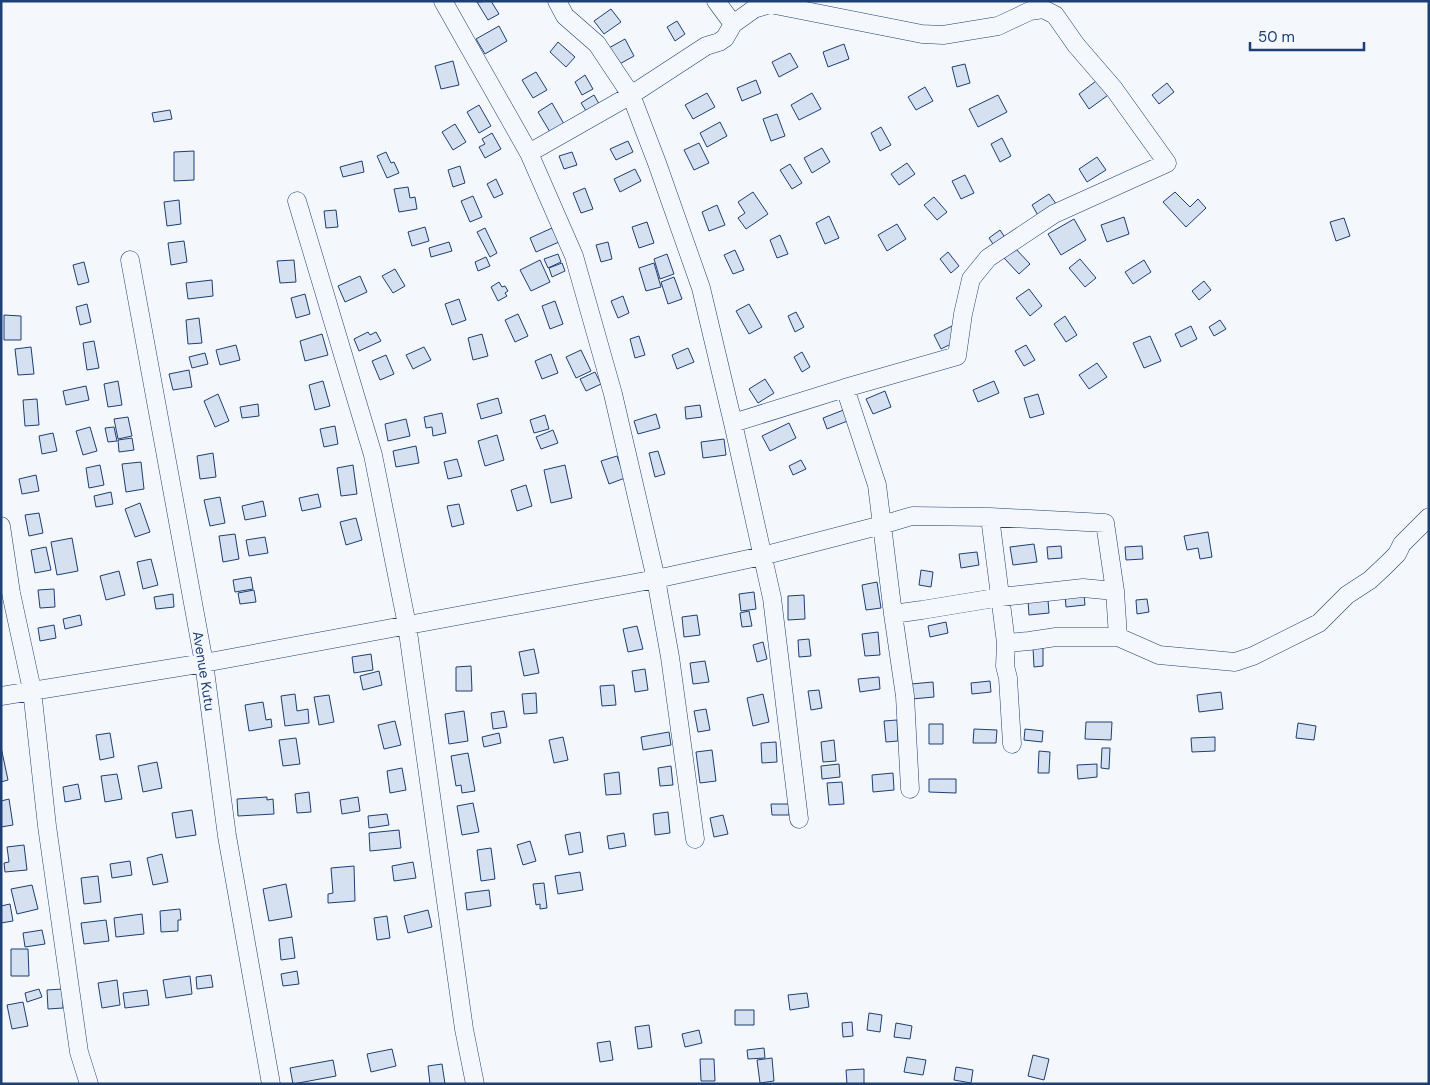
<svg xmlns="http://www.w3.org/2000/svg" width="1430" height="1085" viewBox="0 0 1430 1085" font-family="'DM Sans',sans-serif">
<rect width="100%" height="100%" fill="#f4f7fb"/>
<path fill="#d5e0f0" stroke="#1d3f73" d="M491,1L499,14L488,20L477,2Z
M611,9L621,22L604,34L594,21Z
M677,21L685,34L675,41L667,27Z
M499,26L507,41L485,54L476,39Z
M625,39L634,56L616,66L607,49Z
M558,42L575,57L566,67L550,52Z
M844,44L849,59L828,67L823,52Z
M790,53L798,67L779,77L772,62Z
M453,61L459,85L441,89L435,66Z
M965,64L970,83L957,87L952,67Z
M536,72L547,90L533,98L522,80Z
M585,75L593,89L582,95L575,82Z
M1100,78L1111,93L1089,109L1079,94Z
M756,80L761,93L742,101L737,88Z
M1167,83L1174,92L1159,104L1152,95Z
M925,87L933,101L916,110L908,97Z
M707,93L715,107L693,119L685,105Z
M812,93L821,109L799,120L791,105Z
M594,95L602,109L590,117L581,103Z
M998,95L1007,112L978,127L969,109Z
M552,103L564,124L550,132L538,112Z
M479,105L491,126L479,133L467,112Z
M170,110L172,119L154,122L152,113Z
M777,114L785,136L771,141L763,119Z
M720,122L727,136L707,147L700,133Z
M455,124L466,142L453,150L442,132Z
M881,127L891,145L880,151L871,133Z
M492,133L501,149L485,158L479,147L485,144L482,139Z
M1002,138L1011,156L1000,162L991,144Z
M628,141L633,152L616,160L610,149Z
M699,143L709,163L694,170L684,150Z
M822,148L830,162L812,173L804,158Z
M194,151V180L174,181V152Z
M386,152L391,163L394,162L399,173L387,178L377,156Z
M572,152L577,165L564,169L559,156Z
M1097,157L1106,170L1087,182L1079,169Z
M362,161L364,172L343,177L340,167Z
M907,163L915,174L899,185L891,174Z
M790,164L802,183L792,189L780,170Z
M460,166L465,183L453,187L448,170Z
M635,169L641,181L620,192L614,179Z
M965,175L974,193L961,199L952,181Z
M496,179L503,194L494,198L487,184Z
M408,187L410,198L415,197L417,209L399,212L394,189Z
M585,188L593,209L581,213L573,193Z
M753,192L768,214L746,229L738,218L745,213L738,202Z
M1175,192L1190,207L1198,199L1206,208L1186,227L1163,202Z
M1049,194L1057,205L1039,217L1032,205Z
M473,196L482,217L470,222L461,201Z
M934,197L947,212L937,220L924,205Z
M179,200L181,224L167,226L164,202Z
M717,205L725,225L709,231L702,212Z
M336,210L338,227L326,228L324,211Z
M829,216L839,238L825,244L816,223Z
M1124,217L1129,234L1107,242L1101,225Z
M1344,218L1350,236L1336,241L1330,222Z
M1074,219L1086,240L1061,255L1048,234Z
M647,222L654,243L639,248L632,227Z
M897,224L906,239L887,251L878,235Z
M425,227L429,241L412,246L408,232Z
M485,228L497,253L490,257L477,232Z
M552,228L559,242L536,252L530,238Z
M1000,230L1006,239L995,247L989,238Z
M780,235L788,254L777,258L770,240Z
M184,241L187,262L171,265L168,243Z
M449,242L452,251L431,257L429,248Z
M608,242L612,259L601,262L596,245Z
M1015,248L1030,264L1019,274L1004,258Z
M735,250L744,270L733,274L724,255Z
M948,252L959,266L951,273L940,259Z
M558,254L561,262L548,268L544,259Z
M667,254L674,274L660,279L654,259Z
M486,257L490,266L478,271L475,262Z
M1080,259L1096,278L1085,287L1069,268Z
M294,260L296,282L280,283L277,261Z
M540,260L550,282L531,291L520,270Z
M1144,260L1151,272L1133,284L1125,272Z
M84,262L89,282L78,285L73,265Z
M562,263L565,271L552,277L549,268Z
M654,263L661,287L646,291L639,268Z
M395,269L405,286L393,293L382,276Z
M360,276L367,292L345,302L338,286Z
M674,277L682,299L668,304L661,282Z
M212,280L213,296L188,299L186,283Z
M1204,281L1211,290L1199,300L1192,291Z
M499,282L502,287L505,286L508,291L505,293L507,296L498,301L491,287Z
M1029,289L1042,306L1030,316L1016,298Z
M305,294L310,314L296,318L291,298Z
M623,296L629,313L618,318L611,301Z
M459,299L466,320L452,325L445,304Z
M555,301L563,324L550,329L542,306Z
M87,304L91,322L80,325L76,307Z
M749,304L762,327L749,334L736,311Z
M796,312L804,327L795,332L788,316Z
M518,314L528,336L515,342L505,320Z
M4,315L21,316V340H4Z
M1065,316L1077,335L1066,342L1054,324Z
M199,318L202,343L188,344L186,320Z
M1220,320L1226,329L1214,336L1209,327Z
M952,326L959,340L941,349L934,335Z
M1191,326L1197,339L1181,347L1175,334Z
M368,332L370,335L376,332L381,341L359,351L354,339Z
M322,334L328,355L305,361L300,341Z
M482,334L488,356L473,360L468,338Z
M639,336L645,355L635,358L630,339Z
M1150,336L1161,361L1144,368L1133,343Z
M94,341L99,368L87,370L83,343Z
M236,345L240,360L220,365L216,350Z
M1026,345L1035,360L1024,366L1015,351Z
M31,347L34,374L18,375L15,349Z
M424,347L431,360L413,369L406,355Z
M688,348L694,362L677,369L672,355Z
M581,350L591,371L576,378L566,357Z
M802,352L810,367L802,372L794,357Z
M205,353L208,364L192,368L189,357Z
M551,354L558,373L542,379L535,361Z
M386,355L394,374L380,380L372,361Z
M1097,363L1107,377L1089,389L1079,375Z
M189,370L192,387L173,390L169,374Z
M595,372L601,384L586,391L580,379Z
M765,379L774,393L758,403L749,389Z
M118,381L122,405L108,407L104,384Z
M323,381L330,406L315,410L309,385Z
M994,381L999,393L978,402L973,390Z
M86,386L89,400L66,405L63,391Z
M885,391L891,407L873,414L866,399Z
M218,394L229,421L215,427L204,401Z
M1038,394L1044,414L1030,418L1024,398Z
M498,398L502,413L481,419L477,404Z
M37,399L39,425L25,426L23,400Z
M258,404L259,416L242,418L240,407Z
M700,405L702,417L686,419L685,407Z
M846,409L850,420L827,429L823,418Z
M442,413L446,433L433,436L432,427L426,428L424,417Z
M656,414L660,428L638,434L634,421Z
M545,415L549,429L534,433L530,420Z
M128,417L132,436L118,439L114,419Z
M406,419L410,436L388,441L385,424Z
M789,423L796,438L770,451L762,436Z
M335,426L338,444L324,447L320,429Z
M90,427L97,451L83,455L76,431Z
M114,427L117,441L108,442L105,428Z
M553,430L558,443L541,449L536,437Z
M53,433L57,451L42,454L39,436Z
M497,435L504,460L485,466L478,441Z
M132,438L134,450L119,452L118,440Z
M724,439L726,455L703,458L701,442Z
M416,446L419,463L396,467L393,451Z
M658,451L665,474L655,477L649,453Z
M213,453L216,477L200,479L197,456Z
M617,456L625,478L609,484L601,461Z
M457,459L462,476L448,479L444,462Z
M801,460L806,469L793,475L789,466Z
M141,462L144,489L126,492L122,464Z
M100,465L104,485L89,488L86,468Z
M353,465L357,494L341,496L337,468Z
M565,465L572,498L551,503L544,470Z
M36,475L39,491L22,494L19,479Z
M526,485L532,506L517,511L511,490Z
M111,492L113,504L96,507L94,496Z
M318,494L321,507L302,511L299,498Z
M220,497L225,523L210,526L204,500Z
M263,501L266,516L245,520L242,506Z
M140,503L150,532L135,537L125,509Z
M459,504L464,524L452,527L447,506Z
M39,513L43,533L29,536L25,515Z
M356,518L362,540L346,545L340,522Z
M1208,532L1212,557L1200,559L1198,548L1187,550L1184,536Z
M235,534L239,559L223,562L219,536Z
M265,537L268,553L249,556L246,540Z
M72,538L78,571L57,575L51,542Z
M1034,544L1037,562L1013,565L1010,547Z
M1061,546L1062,558L1048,559L1047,547Z
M1142,546L1143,559L1126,560L1125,547Z
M46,547L51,570L35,573L31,550Z
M977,552L979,565L961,568L959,554Z
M151,559L158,585L143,589L137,562Z
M921,570L933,572L931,587L919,585Z
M119,571L125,595L106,600L100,576Z
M251,577L253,589L235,592L233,580Z
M877,582L881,608L866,610L862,585Z
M54,589L55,607L40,608L38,590Z
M254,590L256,602L240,604L238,593Z
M754,592L756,609L741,611L739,594Z
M173,594L174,607L156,609L154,597Z
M1084,594L1085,605L1066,607L1065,595Z
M804,595L805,619L788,620V596Z
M1147,599L1149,612L1137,614L1136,600Z
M1048,600L1049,613L1029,615L1028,601Z
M749,611L752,626L742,627L740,613Z
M80,615L82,625L65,629L63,619Z
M697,615L700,635L684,637L682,617Z
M946,622L948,633L930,637L928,626Z
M54,625L56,638L40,641L38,628Z
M637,626L643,649L628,652L623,629Z
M878,632L880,655L865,656L862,634Z
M809,639L811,656L799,657L798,640Z
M763,642L767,659L757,662L753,645Z
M1033,648H1043V666L1034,667Z
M534,649L539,673L524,676L519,652Z
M371,654L373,670L354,673L352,657Z
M705,661L709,682L693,684L690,663Z
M471,666L472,691H456V667Z
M645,669L648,690L635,692L632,671Z
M379,671L382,685L363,690L360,676Z
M879,677L880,689L860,692L858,679Z
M990,681L991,692L972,694L971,683Z
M933,682L934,697L912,699L911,684Z
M614,685L616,705L602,706L600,686Z
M819,690L822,708L811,710L808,691Z
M1221,692L1223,709L1199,712L1197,695Z
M536,693L537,713L524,714L522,694Z
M295,694L297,711L308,709L309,723L285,726L281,696Z
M763,694L769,722L753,726L747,698Z
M329,695L334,722L319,725L314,697Z
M263,702L266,720L271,719L272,727L249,731L245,705Z
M706,709L710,730L698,732L694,711Z
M464,711L468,741L449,744L445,714Z
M504,711L507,727L493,729L491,713Z
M897,720L898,741L886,742L884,721Z
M395,721L401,745L384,749L378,725Z
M1086,722H1112L1111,740L1085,739Z
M1298,723L1316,726L1314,740L1296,738Z
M929,724H943V744H929Z
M974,729L997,730L996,743H973Z
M1025,729L1043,731L1042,742L1024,740Z
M669,732L671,745L643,750L641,737Z
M110,733L114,757L100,760L96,735Z
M499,733L501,743L484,747L482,737Z
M563,737L568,760L554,763L549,740Z
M1215,737V751L1192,752L1191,738Z
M296,738L300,764L283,766L279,740Z
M834,740L836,761L823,762L821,742Z
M776,742L777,762L762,763L761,743Z
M1,747L8,780L1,782Z
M1102,748H1110L1109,769L1101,768Z
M712,750L716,781L700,783L696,752Z
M1039,751L1050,752L1049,773H1038Z
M468,753L475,791L462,793L461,785L456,786L451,756Z
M157,762L162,788L143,792L138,766Z
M839,764L840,777L822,779L821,766Z
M1097,764V777L1078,779L1077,765Z
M671,766L673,785L660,786L658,768Z
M402,768L406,790L390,793L387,771Z
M619,772L621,794L606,795L604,774Z
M893,773L894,790L873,792L872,775Z
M117,774L122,799L105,802L101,776Z
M929,779H956V793L929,792Z
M842,782L844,804L829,805L827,783Z
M78,784L81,799L65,802L63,787Z
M309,792L311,812L297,813L295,794Z
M267,797V800L273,799L274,814L238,816L237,799Z
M358,797L360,811L342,814L340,800Z
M9,799L13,825L1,827V801Z
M473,803L479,832L462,835L457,806Z
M771,804H789V815H772Z
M192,810L196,835L176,838L172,813Z
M668,812L670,833L655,835L653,814Z
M387,814L389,825L369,828L368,816Z
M723,815L728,834L714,837L710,818Z
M399,830L401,848L370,851L369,833Z
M580,832L583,852L569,855L565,835Z
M624,833L626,846L609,849L607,836Z
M530,841L536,861L523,865L517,845Z
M24,845L27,870L5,872L4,863L9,862L7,847Z
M491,848L495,879L481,881L477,850Z
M162,854L168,882L153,885L147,858Z
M130,861L132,875L112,878L110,864Z
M413,862L416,878L394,881L392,866Z
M354,866L355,901L328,903V894L333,893L331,868Z
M580,872L583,890L558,894L555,876Z
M98,876L101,902L84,904L81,878Z
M544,883L547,908L540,909V904L536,905L533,884Z
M286,884L292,917L269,921L263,889Z
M32,885L38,909L17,914L11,889Z
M489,890L491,906L467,910L465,893Z
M10,904L13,921L1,923V906Z
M180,909L181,920H178V931L161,932L160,911Z
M428,910L432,927L408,933L404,916Z
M142,914L144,934L116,937L114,918Z
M387,916L390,938L377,940L374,918Z
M106,920L109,941L84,944L81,923Z
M42,930L45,944L25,947L23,933Z
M292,937L295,958L281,960L279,939Z
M11,949H28L29,976H11Z
M297,971L299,984L283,986L281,974Z
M211,975L213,987L197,989L196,977Z
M190,976L192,994L166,998L163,980Z
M117,980L120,1005L102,1008L98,983Z
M39,989L42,997L27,1002L25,993Z
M63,989V1008L48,1009L47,990Z
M147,990L149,1005L125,1008L123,993Z
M807,993L809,1007L790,1010L788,995Z
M23,1002L28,1026L12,1029L7,1005Z
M735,1010H754V1025H735Z
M869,1013L882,1015L880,1032L867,1030Z
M852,1022L853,1036L843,1037L842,1023Z
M896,1023L912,1026L910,1039L894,1037Z
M649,1025L652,1047L638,1049L635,1027Z
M699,1030L702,1043L685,1047L682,1034Z
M610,1041L613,1060L600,1062L597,1043Z
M764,1048L765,1058L748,1059L747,1050Z
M392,1049L396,1066L371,1072L367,1054Z
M1033,1055L1049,1059L1044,1080L1028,1076Z
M907,1057L926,1060L923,1075L904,1072Z
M772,1058L774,1081L760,1083L757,1060Z
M700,1059H714L715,1081H701Z
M333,1060L336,1076L293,1084L290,1068Z
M442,1064L445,1084H430L428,1066Z
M956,1067L973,1070L971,1083L954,1080Z
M864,1069V1084H847L846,1070Z"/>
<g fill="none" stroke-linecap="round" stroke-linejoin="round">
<defs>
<path id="minor" d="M443,1L529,153L574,256L613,394L656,579L670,657L695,839
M557,1L565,16L597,44L631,95L657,163L701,288L733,423L772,598L799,819
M716,1L733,24
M529,153L631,95L706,46L719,42L725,38L733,24L754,9L770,4L922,34L943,35L998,26L1030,11L1043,9L1055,15L1076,45L1114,89L1167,163L1054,214L988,258L971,279L963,314L957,356L845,388L733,423
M297,201L373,455L407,625L464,1029L475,1084
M130,260L204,663L227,836L271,1084
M845,388L877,485L893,614L905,696L910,789
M990,517L1006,643L1005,666L1008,678L1012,744
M1,526L11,593L32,690L47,826L79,1052L89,1084
M893,614L922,610L1001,597L1083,588L1115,591
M1006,643L1029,641L1056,637H1118L1159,655L1235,662L1253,656L1319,623L1347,595L1370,580L1387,564L1397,554L1402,544L1429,517
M1,696L204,663L656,579L762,556L882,525L912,516L990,517L1105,523L1115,591L1118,637"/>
</defs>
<use href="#minor" stroke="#1d3f73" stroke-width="19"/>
<use href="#minor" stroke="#f4f7fb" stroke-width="18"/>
</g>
<g text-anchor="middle" stroke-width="4" stroke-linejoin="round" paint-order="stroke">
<g font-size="14" fill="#1d3f73" stroke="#f4f7fb">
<text transform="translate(204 671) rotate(81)" y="5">Avenue Kutu</text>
</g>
</g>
<rect width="1430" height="1085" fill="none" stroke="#1d3f73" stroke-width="5"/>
<path d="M1250 42v8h114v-8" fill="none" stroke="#1d3f73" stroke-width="2.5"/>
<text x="1258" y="42" font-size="15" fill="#1d3f73" stroke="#f4f7fb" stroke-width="4" paint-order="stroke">50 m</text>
</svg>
